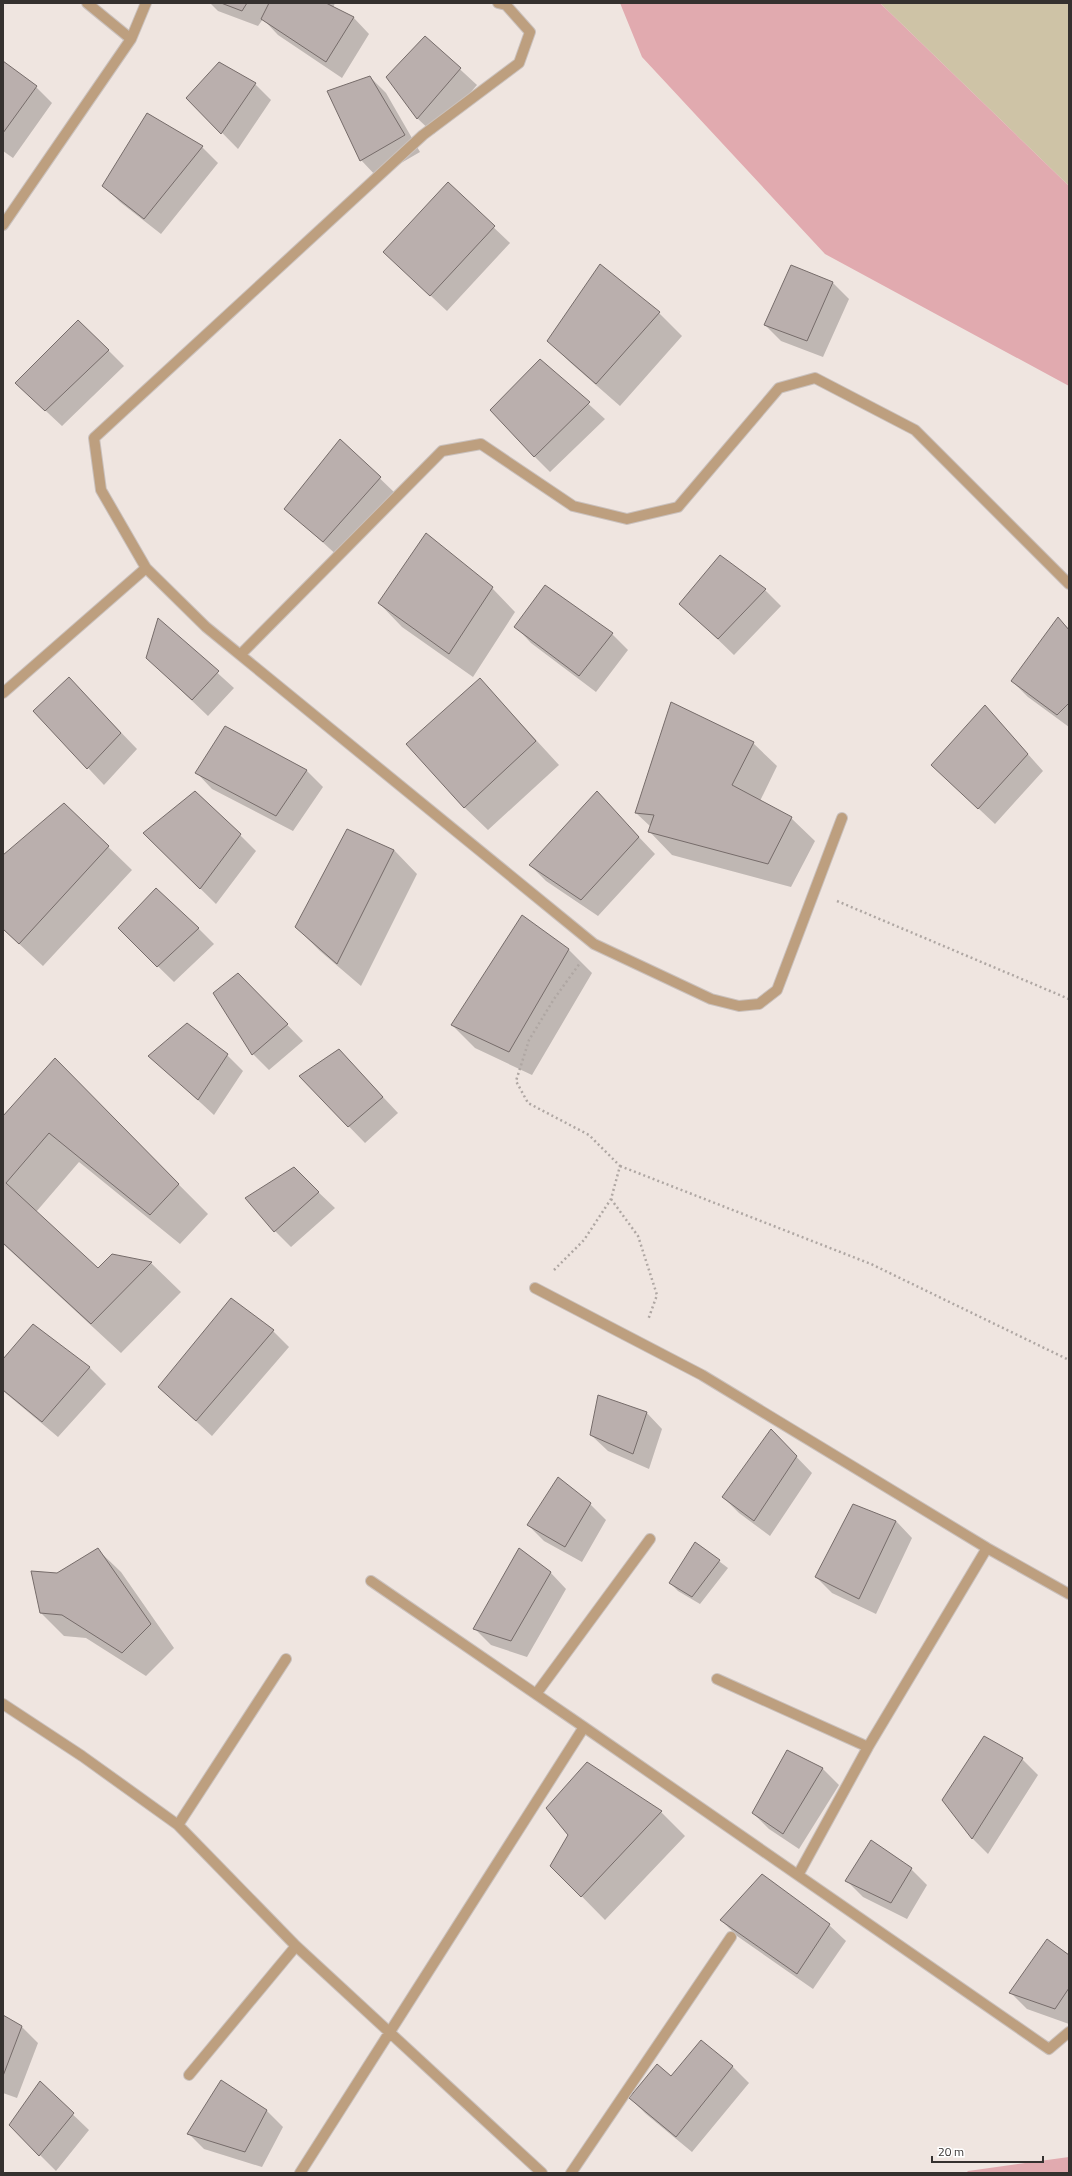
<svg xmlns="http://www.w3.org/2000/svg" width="1072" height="2176" viewBox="0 0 1072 2176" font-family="'Titillium Web',sans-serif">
<rect width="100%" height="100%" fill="#efe5e0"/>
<path fill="#cec3a6" d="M880,3H1069V186Z"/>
<path fill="#e1aaaf" d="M620,3H880L1069,186V386L825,254L642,57Z
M1069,2157V2173H966L968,2171Z"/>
<path fill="#0003" d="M210,3H335L333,8L353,17L369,34L342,78L278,35L263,19L258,26L218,11Z
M425,37L477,85L434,134L418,119L388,77Z
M3,62L36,87L52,103L13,158L3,151Z
M370,77L386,93L420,152L377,177L361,160L328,92Z
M255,84L271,100L238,149L188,98Z
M147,114L202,147L218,163L161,234L120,202L104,186Z
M448,184L510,243L447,311L401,268Z
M792,266L833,283L849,299L823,357L781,341L765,325Z
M659,313L682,336L620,406L572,364L548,341Z
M108,350L124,366L62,426L33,399Z
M540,360L605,419L550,472L534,456Z
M340,440L396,494L340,558L285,508Z
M492,588L515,612L473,677L402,627L379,603Z
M765,590L781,606L734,655L681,604Z
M1058,618L1069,629V727L1028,697L1012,681Z
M159,620L234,688L208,716L147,658Z
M515,626L612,634L628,650L596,692L531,643Z
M480,679L559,765L488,830L464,807Z
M85,695L137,749L104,785L35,711Z
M985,706L1043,771L995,824L932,765Z
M226,727L307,771L323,787L293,831L212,789L196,772Z
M753,743L777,766L760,801L791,818L815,841L791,887L672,855L649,831L651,827L636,813Z
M597,793L655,854L598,916L546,881L530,865Z
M64,804L132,870L43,966L3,929V857Z
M240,835L256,851L216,904L160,849Z
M394,850L417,874L361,986L320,951L296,927Z
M522,916L569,950L592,973L532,1075L475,1048L452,1025Z
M198,928L214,944L174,982L135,944Z
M238,974L303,1041L269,1070L253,1054L214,993Z
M339,1050L398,1113L365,1143L300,1076Z
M227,1055L243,1071L214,1115L150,1056Z
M55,1060L208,1214L180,1244L79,1162L36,1212L98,1269L151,1263L181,1292L121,1353L3,1244V1117Z
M294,1169L335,1208L291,1247L275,1231Z
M33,1325L90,1368L106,1384L58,1437L3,1391V1360Z
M273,1331L289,1347L212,1436L159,1387Z
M646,1412L662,1429L649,1469L608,1451L591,1435Z
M787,1447L812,1473L770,1536L739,1513L723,1497Z
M590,1504L606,1520L582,1562L544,1541L528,1525Z
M896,1521L912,1538L876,1614L832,1593L816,1577Z
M695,1543L728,1568L700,1604L678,1591L670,1583Z
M97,1549L121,1572L174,1648L146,1676L86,1638L64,1636L41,1613L57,1574Z
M550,1572L566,1589L527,1657L491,1645L475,1629Z
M788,1751L823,1769L839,1785L799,1849L769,1829L753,1813Z
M1022,1759L1038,1775L988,1854L972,1838Z
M587,1763L661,1812L685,1836L605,1920L552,1866L569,1835Z
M911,1869L927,1885L907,1919L863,1897L847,1881Z
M721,1920L829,1925L846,1941L813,1989L737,1936Z
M1069,1957V2024L1027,2009L1011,1993Z
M3,2016L22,2027L38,2043L17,2098L3,2093Z
M701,2041L733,2067L749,2083L692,2152L646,2114L630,2098L671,2077Z
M222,2082L267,2111L283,2127L262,2167L204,2149L188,2133Z
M40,2083L89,2130L56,2171L10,2125Z"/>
<path fill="#baafad" stroke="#766c6a" d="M221,3H247L242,11Z
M269,3H326L354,17L326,62L261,19Z
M425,36L461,68L417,119L386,77Z
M3,61L37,86L3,133Z
M219,62L256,83L221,134L186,98Z
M370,76L405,135L360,161L327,91Z
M147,113L203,146L144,219L102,186Z
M448,182L495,226L430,296L383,252Z
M600,264L660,312L596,384L547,341Z
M791,265L833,282L807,341L764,325Z
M78,320L109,350L45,411L15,383Z
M540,359L590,402L534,457L490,410Z
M340,439L381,477L323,542L284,509Z
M426,533L493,587L449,654L378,603Z
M720,555L766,589L718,639L679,604Z
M545,585L613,633L579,676L514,627Z
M1058,617L1069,630V703L1057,715L1011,681Z
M158,618L219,671L192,700L146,658Z
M69,677L121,733L87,769L33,711Z
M480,678L536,741L464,808L406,744Z
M671,702L754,742L732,785L792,817L768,864L648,832L654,815L635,813Z
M985,705L1028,754L978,809L931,765Z
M225,726L307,770L276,816L195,773Z
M195,791L241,834L200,889L143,833Z
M597,791L639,837L581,900L529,865Z
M64,803L109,846L19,944L3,929V855Z
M347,829L394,850L337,964L295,927Z
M156,888L199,928L157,967L118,928Z
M522,915L569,949L509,1052L451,1025Z
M238,973L288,1024L252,1055L213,993Z
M187,1023L228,1054L198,1100L148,1056Z
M339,1049L383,1097L348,1127L299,1076Z
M55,1058L179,1184L150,1215L49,1133L6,1183L98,1268L112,1254L152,1262L91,1324L3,1243V1116Z
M294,1167L319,1192L274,1232L245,1198Z
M231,1298L274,1330L196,1421L158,1387Z
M33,1324L90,1367L42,1422L3,1390V1359Z
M598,1395L647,1412L633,1454L590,1435Z
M771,1429L797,1456L754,1521L722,1497Z
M558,1477L591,1503L565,1547L527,1525Z
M853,1504L896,1521L859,1599L815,1577Z
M695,1542L720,1560L692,1597L669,1583Z
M98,1548L151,1624L122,1653L62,1615L40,1613L31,1571L57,1573Z
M519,1548L551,1572L511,1641L473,1629Z
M984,1736L1023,1758L972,1839L942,1800Z
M787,1750L823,1768L783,1834L752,1813Z
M587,1762L662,1811L581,1897L550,1866L568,1835L546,1808Z
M871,1840L912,1868L891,1903L845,1881Z
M762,1874L830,1924L797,1974L720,1920Z
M1047,1939L1069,1955V1988L1055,2009L1009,1993Z
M3,2015L22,2026L3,2076Z
M701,2040L733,2066L676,2137L629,2098L657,2064L671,2076Z
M221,2080L267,2110L245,2152L187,2134Z
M40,2081L74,2113L39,2156L9,2125Z"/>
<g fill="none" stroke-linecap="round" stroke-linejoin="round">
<defs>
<path id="street" d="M87,3L131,39
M498,3L506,5L530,32L519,63L423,135L94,438L101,490L146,568L206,627L594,944L711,999L739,1006L759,1004L777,990L842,818
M3,225L131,39L146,3
M241,654L442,451L481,444L573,506L627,519L678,507L779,388L815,378L915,430L1069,584
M3,693L146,568
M535,1288L702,1375L987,1548L1069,1594
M371,1581L584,1727
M717,1679L868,1747
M536,1694L650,1539
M3,1704L82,1756L178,1825L296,1946L542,2173
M178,1825L286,1659
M798,1875L868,1747L987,1548
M189,2075L296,1946
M300,2173L584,1727L1049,2049L1069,2032
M571,2173L731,1937"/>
</defs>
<use href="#street" stroke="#cac1bd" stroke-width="12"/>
<path stroke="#afa7a3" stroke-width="2.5" stroke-dasharray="2 3" stroke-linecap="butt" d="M837,901L1069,999
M620,1166L871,1264L1069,1360
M611,1199L638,1236L657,1295L648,1320
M554,1270L584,1240L611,1199L620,1166L589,1135L528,1103L516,1081L529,1040L554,999L580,963"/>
<use href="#street" stroke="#bd9f7f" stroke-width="10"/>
</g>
<rect width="1072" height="2176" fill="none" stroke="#35312f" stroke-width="8"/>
<path d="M932 2156v6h111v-6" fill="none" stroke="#35312f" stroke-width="2"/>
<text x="938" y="2156" font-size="12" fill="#35312f" stroke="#ffffff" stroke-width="3" paint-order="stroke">20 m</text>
</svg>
